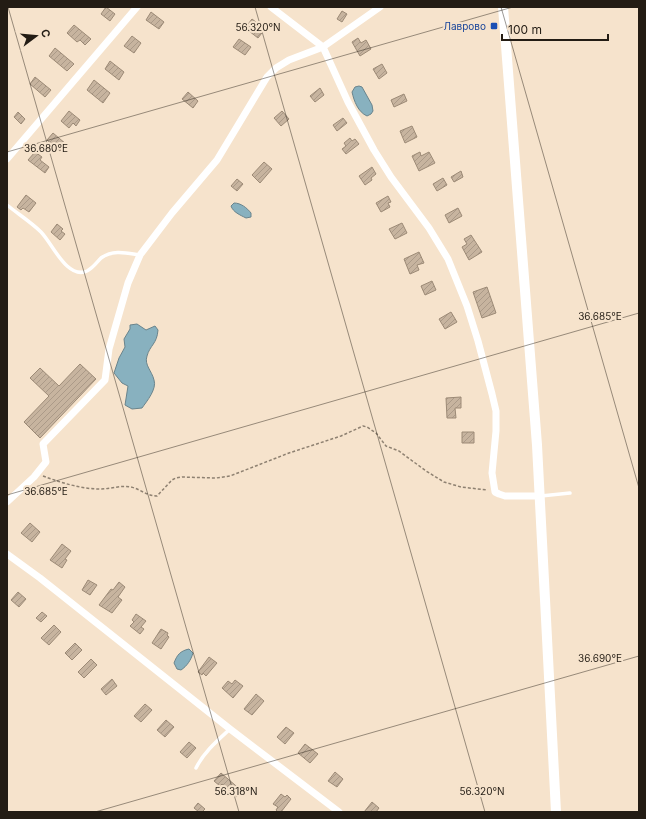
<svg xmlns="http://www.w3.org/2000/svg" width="646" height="819" viewBox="0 0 646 819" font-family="Inter,sans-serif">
<defs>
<pattern id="building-hatch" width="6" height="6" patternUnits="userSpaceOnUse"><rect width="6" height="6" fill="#c7b49f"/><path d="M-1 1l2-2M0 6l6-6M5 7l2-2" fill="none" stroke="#ab9a88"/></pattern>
</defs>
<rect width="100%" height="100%" fill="#f6e3cc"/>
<path fill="#88b1bf" stroke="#6a848c" d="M359,86L362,87L372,105L373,111L371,114L367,116C358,112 354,101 352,92L355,87Z
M234,203C241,203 247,208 251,213V217L246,218C240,215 233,212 231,206Z
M137,324L146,330L155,326L158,330C157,344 150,345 147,356C144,365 152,371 154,380C157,389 147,401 142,408L132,409L125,405L128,386L122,383L114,373L119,358L125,347L124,339L130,329V325Z
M189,649L193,653C191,660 187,666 181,670L177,669L174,663C177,655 180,651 189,649Z"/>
<path fill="url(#building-hatch)" stroke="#9c8a76" d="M106,7L115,14L110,21L101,14Z
M342,11L347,14L342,22L337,19Z
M151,12L164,22L159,29L146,20Z
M252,19L265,29L258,38L245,28Z
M74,25L91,39L85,45L80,40L77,42L67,33Z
M132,36L141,43L134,53L124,46Z
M358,38L361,43L366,40L371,49L360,56L352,42Z
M239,39L251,47L245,55L233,47Z
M55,48L74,64L67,71L49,56Z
M110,61L124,72L119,80L105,69Z
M382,64L387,73L379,79L373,69Z
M35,77L51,90L45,97L30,84Z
M94,80L110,93L103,103L87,90Z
M320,88L324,95L315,102L310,96Z
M188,92L198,101L193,108L182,99Z
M404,94L407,101L394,107L391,100Z
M69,111L80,120L76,126L73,123L69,128L61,121Z
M282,111L289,119L281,126L274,118Z
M18,112L25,119L21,124L14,117Z
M343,118L347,123L337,131L333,125Z
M412,126L417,137L405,143L400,131Z
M53,133L66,144L60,151L47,140Z
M350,138L352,141L355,139L359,144L346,154L342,149L346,146L344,143Z
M35,152L42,157L40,160L49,167L45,173L28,160Z
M420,152L421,156L429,152L435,163L419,171L412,156Z
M264,162L272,169L260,183L252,175Z
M372,167L376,174L371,178L372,180L365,185L359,176Z
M461,171L463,177L454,182L451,177Z
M443,178L447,185L437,191L433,184Z
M237,179L243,184L237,191L231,186Z
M26,195L36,203L29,212L23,208L21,210L17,207Z
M388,196L391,202L388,203L390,207L381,212L376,203Z
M458,208L462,216L449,223L445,215Z
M402,223L407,233L395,239L389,229Z
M57,224L63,229L61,231L65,234L60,240L51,232Z
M471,235L482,252L469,260L462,247L467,244L464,239Z
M419,252L424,263L417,265L419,270L410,274L404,259Z
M432,281L436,290L425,295L421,286Z
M487,287L496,313L482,318L473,292Z
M451,312L457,322L445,329L439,319Z
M80,364L96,379L40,438L24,422L49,396L30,378L40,368L59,386Z
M461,397V408H455L456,418H447L446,398Z
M462,432H474V443H462Z
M30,523L40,532L32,542L21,533Z
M62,544L71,551L65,559L67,560L62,568L50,560Z
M88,580L97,585L90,595L82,590Z
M119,582L125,587L118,597L122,600L112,613L99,605L111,589L113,590Z
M18,592L26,599L19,607L11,600Z
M42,612L47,616L41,622L36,618Z
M136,614L146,621L141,627L144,629L140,634L130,626L134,622L132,620Z
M54,625L61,632L49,645L41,638Z
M161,629L168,633L167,635L169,637L161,649L152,643Z
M75,643L82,650L72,660L65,653Z
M209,657L217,663L206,676L203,673L202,675L198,672Z
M91,659L97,665L84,678L78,672Z
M112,679L117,686L106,695L101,689Z
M235,680L243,686L233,698L222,688L228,681L232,684Z
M256,694L264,701L252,715L244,709Z
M145,704L152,710L141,722L134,716Z
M166,720L174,727L165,737L157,730Z
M286,727L294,733L285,744L277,737Z
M189,742L196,748L187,758L180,752Z
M305,744L318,754L310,763L298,753Z
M335,772L343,779L337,787L328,781Z
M221,773L242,791L237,797L222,784L220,786L214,781Z
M281,794L285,797L287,795L291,799L281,812H278L276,810L278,807L273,804Z
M372,802L379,808L376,812H364Z
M198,803L205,809L202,812H199L194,808Z"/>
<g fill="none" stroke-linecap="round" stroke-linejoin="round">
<path stroke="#8e8171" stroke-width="1.5" stroke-dasharray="3 2" stroke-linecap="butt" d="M43,476C62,483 81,489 100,489C111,489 121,485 131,487C140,489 147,496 157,496L172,480L176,478L182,477L216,478L230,476L289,453L341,436L363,426L367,427L376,433L386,446L399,451L426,471L444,482L461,487L487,490"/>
<path stroke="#fff" stroke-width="3.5" d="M7,205C18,214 31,222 41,232C52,243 67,280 87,271C93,268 97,262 101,258C113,249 127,253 140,255
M541,496L570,493
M196,768C204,752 217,741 230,729"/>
<path stroke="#fff" stroke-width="7" d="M271,7L323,47L348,102L374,150L391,177L429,228L448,259L467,306L478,341L492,394L496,411V431L492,473L495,492L499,494L505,496H539
M7,159L137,7
M7,502L34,477L46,462L43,444L105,380L109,349L128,283L140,255L172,213L217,160L267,77L276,68L289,60L323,47L380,7
M7,554L40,578L230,729L339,812"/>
<path stroke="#fff" stroke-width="10" d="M503,7L537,445L556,812"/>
</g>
<path fill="none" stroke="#231c14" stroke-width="1" stroke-opacity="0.45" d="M8,7L239,812M255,7L485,812M501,7L639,488M7,152L513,7M7,495L639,313M95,812L639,656"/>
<rect fill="#1a4fb4" stroke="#f6e3cc" stroke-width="1.5" x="490" y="22" width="8" height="8" rx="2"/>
<g text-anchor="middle" stroke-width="4" stroke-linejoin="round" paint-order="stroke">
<g font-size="10" fill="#164399" stroke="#f6e3cc" text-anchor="end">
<text x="486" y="30">Лаврово</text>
</g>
</g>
<g font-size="10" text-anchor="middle" fill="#231c14" stroke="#f6e3cc" stroke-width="4" stroke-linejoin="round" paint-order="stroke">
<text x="258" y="31">56.320°N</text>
<text x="46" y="152">36.680°E</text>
<text x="600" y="320">36.685°E</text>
<text x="46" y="495">36.685°E</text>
<text x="600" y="662">36.690°E</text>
<text x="236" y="795">56.318°N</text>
<text x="482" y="795">56.320°N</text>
</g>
<rect width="646" height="819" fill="none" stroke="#231c14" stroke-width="16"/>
<g transform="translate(36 36) rotate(74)" stroke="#f6e3cc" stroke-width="3" paint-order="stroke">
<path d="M0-3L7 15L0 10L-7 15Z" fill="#231c14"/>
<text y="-6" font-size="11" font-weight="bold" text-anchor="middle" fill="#231c14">С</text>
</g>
<path d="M502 34v6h106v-6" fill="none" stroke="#231c14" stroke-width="2"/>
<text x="508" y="34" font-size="12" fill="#231c14" stroke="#f6e3cc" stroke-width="3" paint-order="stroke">100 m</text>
</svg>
